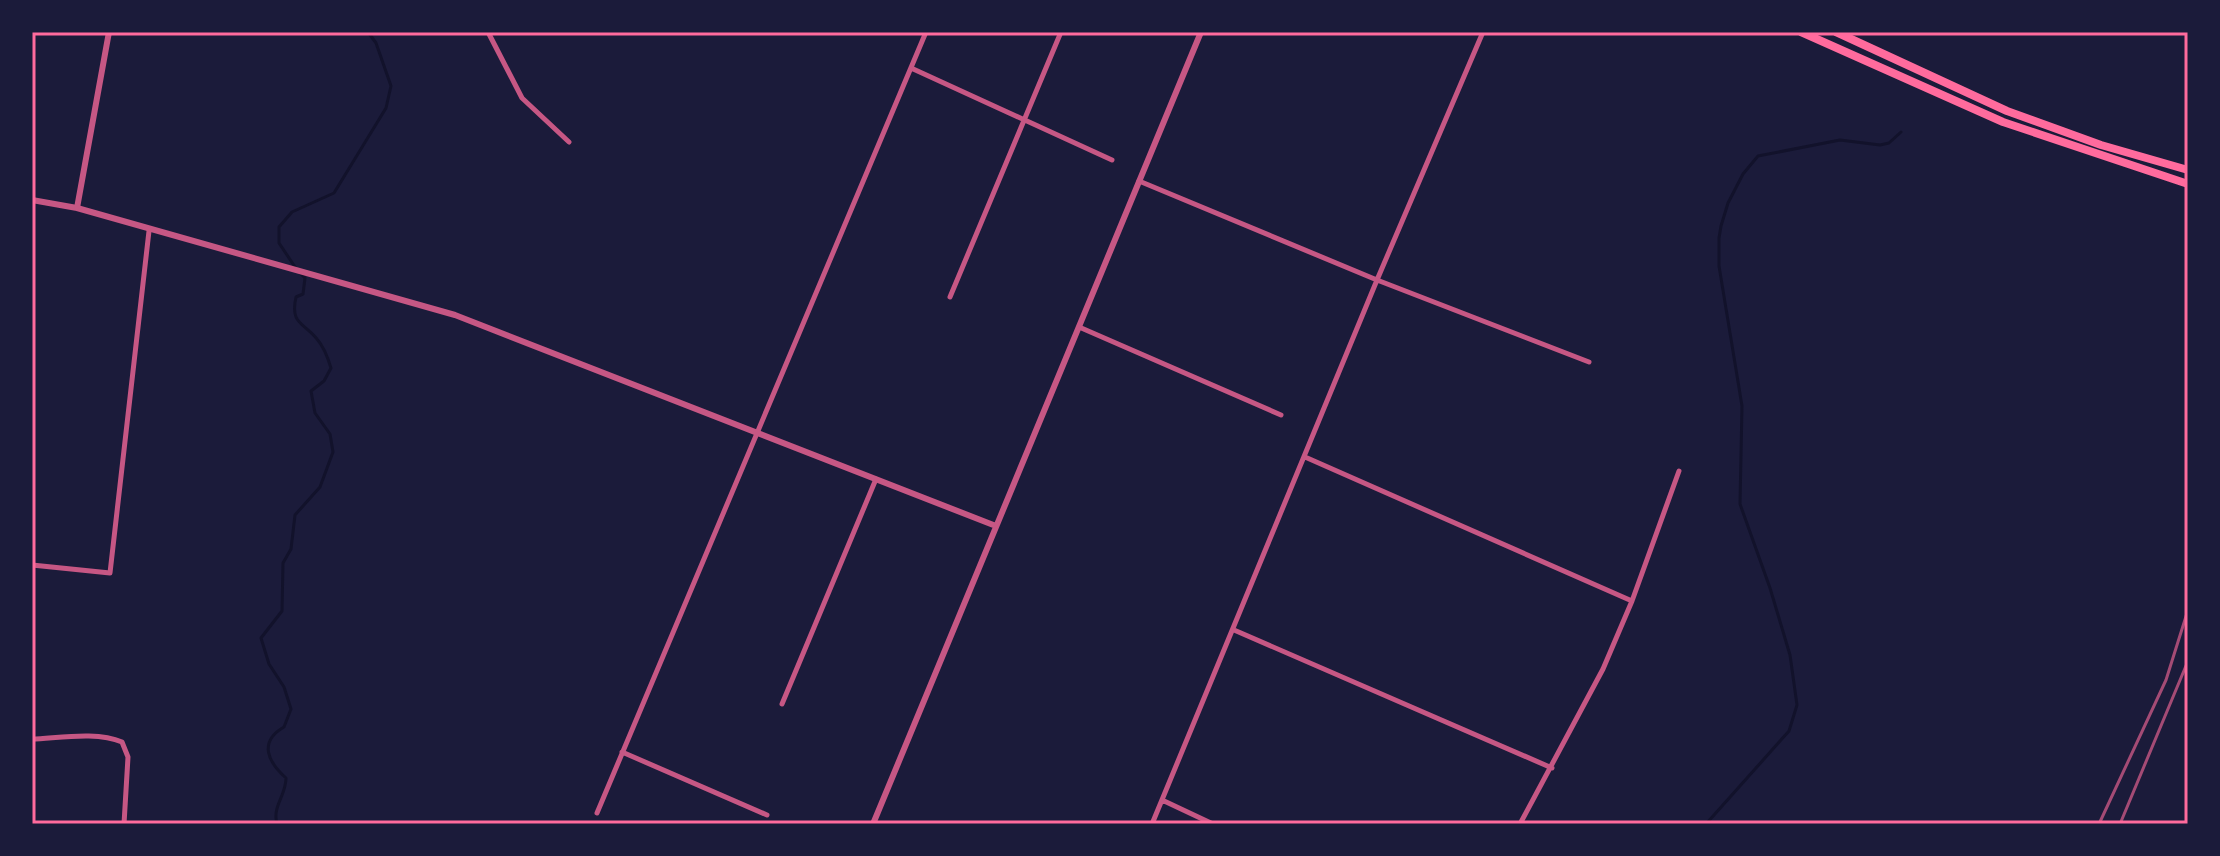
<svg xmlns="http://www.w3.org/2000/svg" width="2220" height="856" viewBox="0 0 2220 856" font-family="Raleway,sans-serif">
<rect width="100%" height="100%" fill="#1b1b3a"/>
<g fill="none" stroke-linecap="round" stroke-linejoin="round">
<path stroke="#12122b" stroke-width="3" d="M295,267L279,243V227L292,212L334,193L386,108L391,86L376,43L368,32
M277,824C272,806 286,796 286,778C268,762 258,742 284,727L291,709L284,687L269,664L261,638L282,611L283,563L291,549L295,515L320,487L333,452L330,434L315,413L311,391L324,381L331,368C328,358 324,347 317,339C303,322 290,324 296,297L303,294L305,278L300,273
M1706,824L1789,731L1797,705L1790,655L1770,588L1740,504L1742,406L1719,266V238L1721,226L1728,203L1743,174L1758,156L1840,140L1880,145L1889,143L1901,132"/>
<path stroke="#c65784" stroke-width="5" d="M488,32L522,98L569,142
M911,68L1112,160
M1139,181L1377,280L1589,362
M950,297L1061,32
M1079,327L1281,415
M1305,457L1632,601
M32,565L110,573L149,231
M1234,630L1552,768
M782,704L876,479
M32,739C59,738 97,731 122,742L128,757L124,824
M622,752L767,815
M1162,800L1213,824
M597,813L926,32
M1152,824L1377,280L1483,32
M1520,824L1603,669L1632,601L1679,471"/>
<path stroke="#c65784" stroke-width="6" d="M32,200L77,208L455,315L996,526
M77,208L109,32
M873,824L1201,32"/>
<path stroke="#ff6b9d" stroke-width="8" d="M1801,32L2003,122L2188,184
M1836,32L2007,111L2101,145L2188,170"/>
<path stroke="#a44b75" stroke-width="3" d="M2099,824L2166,680L2188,610
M2120,824L2188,661"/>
</g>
<rect width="2220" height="856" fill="none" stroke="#1b1b3a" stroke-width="68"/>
<rect x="34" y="34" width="2152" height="788" fill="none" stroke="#ff6b9d" stroke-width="3"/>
</svg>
